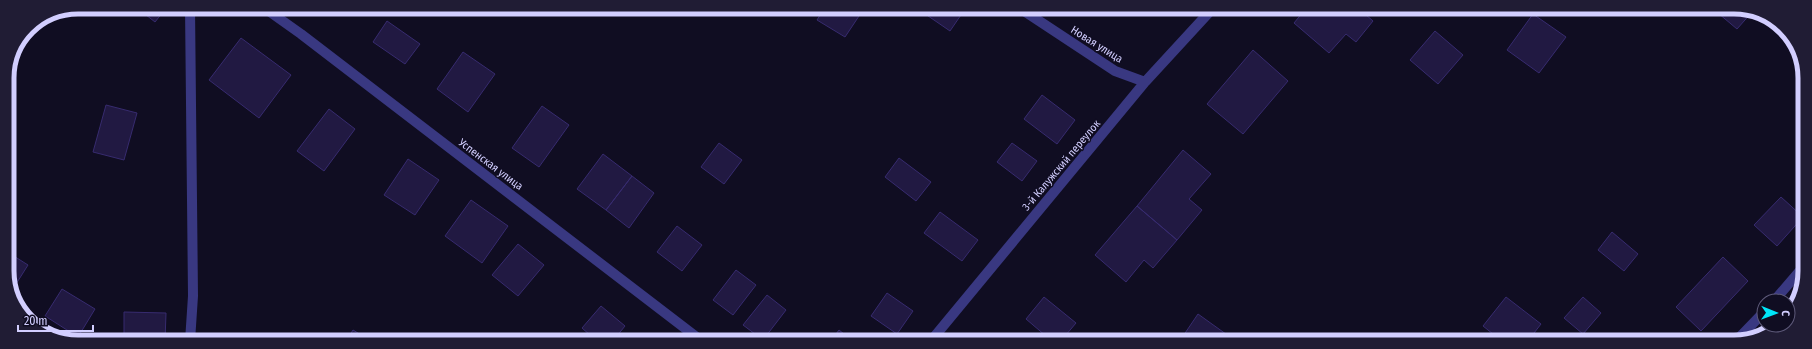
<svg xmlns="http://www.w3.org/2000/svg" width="1812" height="349" viewBox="0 0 1812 349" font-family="'Fira Sans Condensed',sans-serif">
<rect width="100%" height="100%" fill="#100d22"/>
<path fill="#211942" stroke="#372b6f" d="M136,7H167L155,22Z
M825,7H858L863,10L845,37L817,20Z
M915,7H956L963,12L950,31Z
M1307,7H1357L1373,21L1356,42L1346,34L1329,53L1294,23Z
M1652,8H1667L1661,15Z
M1712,8H1743L1752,12L1737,29Z
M1533,14L1566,37L1539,73L1507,50Z
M387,21L420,44L405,64L373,42Z
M1435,31L1463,55L1438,84L1410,60Z
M241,38L291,75L259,118L209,80Z
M1253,50L1288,81L1243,134L1207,104Z
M463,52L495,74L468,112L437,89Z
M1042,95L1075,120L1057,144L1024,119Z
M106,105L137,113L124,160L93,152Z
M542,106L569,125L539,167L512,148Z
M329,109L355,129L324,171L297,151Z
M719,143L742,160L724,184L701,167Z
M1012,143L1037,161L1022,181L997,162Z
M1183,150L1211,174L1189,199L1202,210L1177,240L1137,206Z
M603,154L632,176L606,210L577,189Z
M899,158L931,182L916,201L885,177Z
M408,159L439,180L415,215L384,195Z
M632,176L654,193L629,228L606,210Z
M1781,197L1803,217L1777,246L1754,225Z
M471,200L508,226L482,263L445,236Z
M1137,206L1177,240L1153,268L1144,260L1126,282L1095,255Z
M940,212L978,240L962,261L924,233Z
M677,226L702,245L682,271L657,252Z
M1612,232L1638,254L1624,271L1598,250Z
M518,244L544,265L518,296L492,275Z
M9,253L28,265L11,292L9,289Z
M1723,257L1748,281L1701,331L1676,307Z
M736,270L756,285L733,315L713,300Z
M62,289L95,309L78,337L45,316Z
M887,293L913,311L897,334L871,316Z
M767,295L786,310L763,340L743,325Z
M1044,297L1076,323L1060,342H1053L1026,319Z
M1506,297L1541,324L1527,342H1503L1483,326Z
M1583,297L1601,313L1583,334L1564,318Z
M601,306L625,326L612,342H598L582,328Z
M124,312L166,313L165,341H124Z
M1198,314L1237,342H1179Z
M353,330L371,341H346Z
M839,330L854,342H830Z"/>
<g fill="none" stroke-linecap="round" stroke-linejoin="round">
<path stroke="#393881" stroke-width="10" d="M190,7L193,296L190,341
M263,7L301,34L703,342
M1018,7L1115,71L1145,82
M1774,301L1804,266
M930,342L1145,82L1214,7
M1735,342L1764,312"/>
</g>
<g text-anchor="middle" stroke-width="3" stroke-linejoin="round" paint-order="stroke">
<g font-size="11" fill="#d2ceff" stroke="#100d22">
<text transform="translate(1097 44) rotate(32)" y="4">Новая улица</text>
<text transform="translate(491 164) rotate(37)" y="4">Успенская улица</text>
<text transform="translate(1061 165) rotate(-50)" y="4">3-й Калужский переулок</text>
</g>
</g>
<path d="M0 0H1812V349H0ZM78 14H1734A64 64 0 0 1 1798 78V271A64 64 0 0 1 1734 335H78A64 64 0 0 1 14 271V78A64 64 0 0 1 78 14Z" fill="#201c34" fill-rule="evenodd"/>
<path fill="none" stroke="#d2ceff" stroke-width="5" d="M78 14H1734A64 64 0 0 1 1798 78V271A64 64 0 0 1 1734 335H78A64 64 0 0 1 14 271V78A64 64 0 0 1 78 14Z"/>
<g transform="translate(1776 313) rotate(91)"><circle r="19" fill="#100d22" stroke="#5e5a7a"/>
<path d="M0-3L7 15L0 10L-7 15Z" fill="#00e6f9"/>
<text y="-6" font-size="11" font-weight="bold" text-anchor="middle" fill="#d2ceff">С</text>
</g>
<path d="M18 325v6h75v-6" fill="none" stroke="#d2ceff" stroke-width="2"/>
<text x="24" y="325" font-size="12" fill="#d2ceff" stroke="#100d22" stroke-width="3" paint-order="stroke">20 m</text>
</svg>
